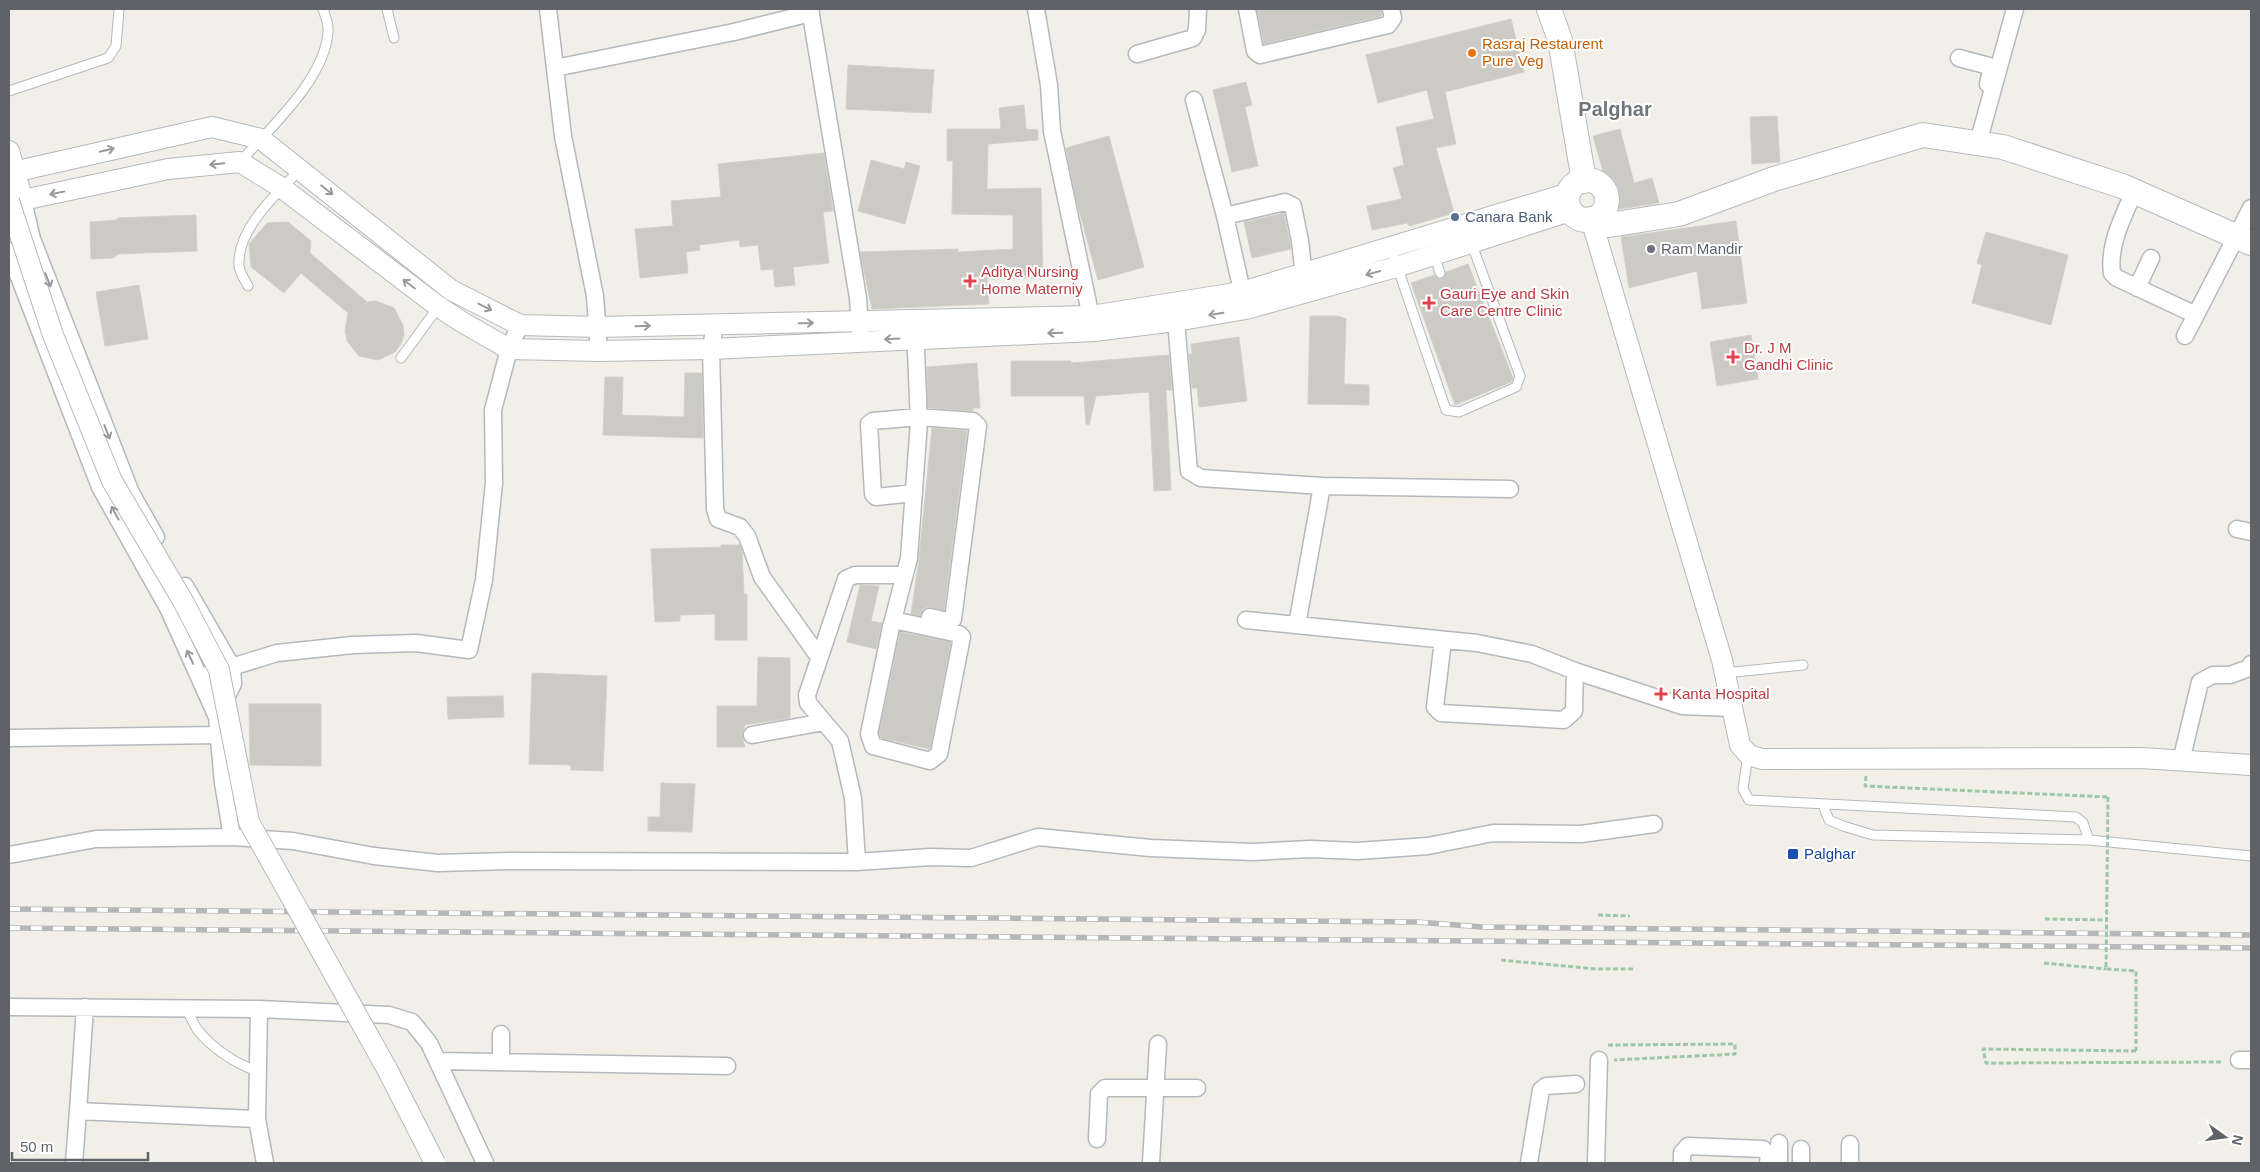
<svg xmlns="http://www.w3.org/2000/svg" width="2260" height="1172" viewBox="0 0 2260 1172" font-family="Helvetica,sans-serif">
<rect width="100%" height="100%" fill="#f1efe8"/>
<path fill="#cccac5" stroke="#d6d1c6" d="M1257,9H1381L1382,16L1264,44Z
M1511,19L1524,72L1445,92L1456,144L1436,148L1454,213L1409,226L1408,223L1372,230L1367,206L1402,199L1393,168L1404,165L1396,127L1434,119L1427,90L1378,103L1366,55Z
M848,65L934,70L931,113L846,109Z
M1246,82L1252,105L1245,107L1258,166L1232,172L1213,90Z
M1024,105L1026,129L1038,130V140L988,144L987,189L1041,188L1043,278L987,279L989,304L872,309L860,252L958,249V252L1013,249V215L952,214L953,161H947V129H1001L999,108Z
M1777,116L1780,162L1752,164L1750,117Z
M1620,129L1634,183L1652,178L1659,203L1614,210L1593,136Z
M1109,136L1144,267L1098,280L1076,199L1066,148Z
M824,153L833,211L823,212L829,263L793,267L795,285L775,287L773,269L761,270L758,245L740,247L739,240L699,245L700,250L686,252L688,273L640,278L635,229L673,226L671,201L721,197L718,164Z
M871,160L904,169L906,162L920,166L905,224L858,211Z
M1284,213L1291,249L1252,258L1244,222Z
M196,215L197,251L118,254L114,258L91,259L90,222L117,220V218Z
M1736,221L1747,303L1702,309L1697,271L1629,288L1621,237Z
M288,222L311,241L310,253L367,302L376,301L394,308L403,325L404,335L401,344L395,352L378,360L359,356L347,341L345,331L348,313L301,273L284,293L251,267L249,244L267,223Z
M1986,232L2068,255L2051,325L1972,303L1982,265L1977,263Z
M1468,264L1513,378L1511,382L1455,405L1411,283L1434,275L1438,279H1442L1446,272Z
M139,285L148,339L105,346L96,292Z
M1310,316H1338L1346,319L1344,384L1369,385V405L1308,404Z
M1751,335L1758,379L1717,386L1710,342Z
M1239,337L1247,401L1199,407L1197,388H1192L1189,354H1192L1191,344Z
M1169,355L1172,390H1166L1171,490L1154,491L1149,392L1096,396L1089,425L1086,424L1084,396H1011V361H1071V363Z
M977,363L980,408H973V411L928,408L927,367Z
M685,373H702L703,438L603,435L605,377H623L622,415L684,417Z
M932,428L967,431L944,610L927,607L922,611L920,616L911,614L919,559Z
M721,545H740L742,552L744,594H747V640H715V614L680,615V621L655,622L651,549L721,547Z
M860,585L879,586L871,621L882,623L876,649L847,642Z
M900,632L951,642L930,749L881,738L879,733Z
M758,657L790,658V718L745,725L742,736L745,747H717V706H757Z
M532,673L607,676L603,771L571,770V765L529,764Z
M503,696L504,717L448,719L447,697Z
M249,704H321V766L250,765Z
M661,783L695,784L692,832L648,831V817H660Z"/>
<g fill="none" stroke-linecap="round" stroke-linejoin="round">
<defs>
<path id="service" d="M387,9L394,38
M9,91L108,58L116,46L119,9
M240,162C270,128 326,78 328,31C329,24 325,16 323,9
M1391,248L1446,410L1459,412L1516,387L1520,376L1471,242
M1434,254L1440,273
M248,286C245,280 239,272 239,265C237,229 277,193 300,170
M401,358L439,306
M1725,673L1803,665
M1748,754L1743,789L1749,800L2076,817L2083,823L2089,840
M1823,805L1829,820L1843,826L1873,835L2089,840L2251,856
M186,1008C190,1015 193,1023 197,1029C210,1047 237,1065 258,1071"/>
<path id="minor" d="M548,9L563,136L595,296L599,351
M810,9L858,298L861,341
M1036,9L1049,85L1052,131L1093,327
M1247,9L1255,51L1260,55L1388,25L1393,18L1391,9
M1137,54L1193,38L1197,30L1198,9
M1959,58L1989,66L1991,71L1988,84
M555,68L734,32L811,13
M1194,100L1225,216L1245,304
M1978,143L2015,9
M2134,192C2123,216 2108,246 2112,273L2117,278L2196,315
M23,201L32,239L131,493L156,537
M1225,216L1285,202L1293,206L1300,241L1305,285
M9,251L100,487L168,608L217,717L223,783L232,837
M2137,288L2151,258
M1177,309L1176,321L1189,471L1201,478L1322,486L1297,625
M715,324L711,349L715,509L718,519L740,527L747,536L762,577L819,657
M2185,336L2251,208
M1322,486L1510,489
M914,493L876,497L873,494L869,424L873,421L919,417L973,421L978,426L953,619L948,621L930,617
M2237,529L2251,532
M185,586L232,667L233,684L223,704
M893,620L959,634L962,637L939,754L930,761L873,746L869,734L891,627L893,620L909,558L919,422L915,327
M1246,620L1477,643L1532,654L1575,671L1682,706L1732,708
M1443,640L1435,707L1441,713L1564,720L1574,711L1575,671
M209,674L277,653L353,645L416,643L469,650L484,580L494,483L493,410L509,349L520,325
M752,735L824,722
M9,738L218,735
M2181,761L2200,682L2213,675H2230L2249,668L2251,664
M9,855L96,839L232,837L293,841L374,856L438,863L512,861L857,862L930,857L971,858L1038,837L1150,848L1253,852L1310,849L1358,851L1428,846L1493,833L1581,834L1654,824
M857,862L853,798L840,741L808,703L807,695L846,579L855,575H904
M9,1007L259,1009L389,1015L412,1022L429,1043L485,1163
M85,1007L78,1111L257,1119
M259,1009L257,1119L265,1163
M2239,1060H2251
M438,1061L727,1066
M501,1062V1034
M1097,1139L1099,1094L1105,1088H1197
M1850,1144V1163
M74,1163L78,1111
M1151,1163L1158,1044
M1529,1163L1541,1090L1546,1086L1576,1084
M1596,1163L1599,1060
M1682,1163V1153L1688,1146L1763,1149L1769,1155L1768,1163
M1779,1163V1143
M1801,1163V1149"/>
<path id="tertiary" d="M9,151L23,201
M9,173L212,127L261,139L451,290L520,325L598,327L1091,316L1242,292L1569,193
M9,203L168,169L240,162L282,188L439,307L462,322L509,349L599,351L711,349L1094,331L1176,321L1246,309L1396,267L1570,211
M1591,219L1722,660L1740,745L1749,755L1762,759L2141,758L2251,765"/>
<path id="secondary" d="M1549,9L1560,40L1584,181
M1567 200a20 20 0 1 1 40 0a20 20 0 1 1-40 0Z
M1591,219L1609,225L1679,214L1774,179L1923,135L2003,147L2122,186L2251,243"/>
</defs>
<use href="#service" stroke="#b5b8bc" stroke-width="11"/>
<use href="#minor" stroke="#b5b8bc" stroke-width="19"/>
<use href="#tertiary" stroke="#b5b8bc" stroke-width="22"/>
<use href="#secondary" stroke="#b6babf" stroke-width="26"/>
<path stroke="#9cc7a9" stroke-width="3" stroke-dasharray="5 2.5" stroke-linecap="butt" d="M1866,776L1865,786L2108,797
M1598,915L1630,916
M2045,919L2106,920
M1501,960L1596,969H1634
M2044,963L2106,969
M1608,1045L1735,1044V1054L1614,1060
M2136,1051L1983,1049L1986,1063L2223,1062"/>
<use href="#service" stroke="#fff" stroke-width="9"/>
<use href="#minor" stroke="#fff" stroke-width="16"/>
<use href="#tertiary" stroke="#fff" stroke-width="20"/>
<use href="#secondary" stroke="#fff" stroke-width="24"/>
<defs>
<path id="rail" d="M9,909L1417,922L1482,927L2251,935
M9,928L2251,948"/>
</defs>
<use href="#rail" stroke="#b6b7b8" stroke-width="5.5"/>
<use href="#rail" stroke="#fff" stroke-width="4" stroke-dasharray="11" stroke-linecap="butt"/>
<defs>
<path id="tertiary-bridge" d="M9,201L53,335L112,481L183,601L219,670L249,822L387,1069L435,1163"/>
</defs>
<use href="#tertiary-bridge" stroke="#b5b8bc" stroke-width="22" stroke-linecap="butt"/>
<path stroke="#9cc7a9" stroke-width="3" stroke-dasharray="5 2.5" stroke-linecap="butt" d="M2108,797L2106,969L2136,971V1051"/>
<use href="#tertiary-bridge" stroke="#fff" stroke-width="20"/>
</g>
<defs><path id="oneway-shaft" d="M-6 0H5M1.5-3L5.5 0L1.5 3" fill="none" stroke-width="1.6" stroke-linecap="round" stroke-linejoin="round" transform="scale(1.25)"/></defs>
<g stroke="#979a9d">
<use href="#oneway-shaft" transform="translate(107 150) rotate(-13)"/>
<use href="#oneway-shaft" transform="translate(217 164) rotate(174)"/>
<use href="#oneway-shaft" transform="translate(327 190) rotate(39)"/>
<use href="#oneway-shaft" transform="translate(57 193) rotate(168)"/>
<use href="#oneway-shaft" transform="translate(1373 273) rotate(165)"/>
<use href="#oneway-shaft" transform="translate(48 280) rotate(69)"/>
<use href="#oneway-shaft" transform="translate(409 284) rotate(-143)"/>
<use href="#oneway-shaft" transform="translate(485 307) rotate(27)"/>
<use href="#oneway-shaft" transform="translate(1216 314) rotate(170)"/>
<use href="#oneway-shaft" transform="translate(806 323) rotate(-1)"/>
<use href="#oneway-shaft" transform="translate(643 326) rotate(-2)"/>
<use href="#oneway-shaft" transform="translate(1055 333) rotate(178)"/>
<use href="#oneway-shaft" transform="translate(892 339) rotate(177)"/>
<use href="#oneway-shaft" transform="translate(107 432) rotate(69)"/>
<use href="#oneway-shaft" transform="translate(115 513) rotate(-119)"/>
<use href="#oneway-shaft" transform="translate(190 657) rotate(-115)"/>
</g>
<circle fill="#e8710a" stroke="#fff" stroke-width="2" cx="1472" cy="53" r="5"/>
<circle fill="#5c6f8a" stroke="#fff" stroke-width="2" cx="1455" cy="217" r="5"/>
<circle fill="#6b7280" stroke="#fff" stroke-width="2" cx="1651" cy="249" r="5"/>
<g fill="#e0444e" stroke="#fff" stroke-width="2">
<path d="M967.5 273.5h5v5h5v5h-5v5h-5v-5h-5v-5h5z"/>
<path d="M1426.5 295.5h5v5h5v5h-5v5h-5v-5h-5v-5h5z"/>
<path d="M1730.5 349.5h5v5h5v5h-5v5h-5v-5h-5v-5h5z"/>
<path d="M1658.5 686.5h5v5h5v5h-5v5h-5v-5h-5v-5h5z"/>
</g>
<rect fill="#1a4fb4" stroke="#fff" stroke-width="2" x="1787" y="848" width="12" height="12" rx="2.5"/>
<g text-anchor="middle" stroke-width="4" stroke-linejoin="round" paint-order="stroke">
<g font-size="15" fill="#c56008" stroke="#fff" text-anchor="start">
<text x="1482" y="49">Rasraj Restaurent<tspan x="1482" dy="17">Pure Veg</tspan></text>
</g>
<g font-size="15" fill="#4e5e75" stroke="#fff" text-anchor="start">
<text x="1465" y="222">Canara Bank</text>
</g>
<g font-size="15" fill="#5b616d" stroke="#fff" text-anchor="start">
<text x="1661" y="254">Ram Mandir</text>
</g>
<g font-size="15" fill="#be3a42" stroke="#fff" text-anchor="start">
<text x="981" y="277">Aditya Nursing<tspan x="981" dy="17">Home Materniy</tspan></text>
<text x="1440" y="299">Gauri Eye and Skin<tspan x="1440" dy="17">Care Centre Clinic</tspan></text>
<text x="1744" y="353">Dr. J M<tspan x="1744" dy="17">Gandhi Clinic</tspan></text>
<text x="1672" y="699">Kanta Hospital</text>
</g>
<g font-size="15" fill="#164399" stroke="#fff" text-anchor="start">
<text x="1804" y="859">Palghar</text>
</g>
<g font-size="20" font-weight="bold" fill="#70757a" stroke="#fff">
<text x="1615" y="116">Palghar</text>
</g>
</g>
<rect width="2260" height="1172" fill="none" stroke="#5f6368" stroke-width="20"/>
<g transform="translate(2225 1137) rotate(104)" stroke="#ffffff" stroke-width="4" paint-order="stroke">
<path d="M0-4L9 19L0 12L-9 19Z" fill="#5f6368"/>
<text y="-8" font-size="14" font-weight="bold" text-anchor="middle" fill="#5f6368">N</text>
</g>
<path d="M12 1152v8h136v-8" fill="none" stroke="#5f6368" stroke-width="2.5"/>
<text x="20" y="1152" font-size="15" fill="#5f6368" stroke="#ffffff" stroke-width="4" paint-order="stroke">50 m</text>
</svg>
